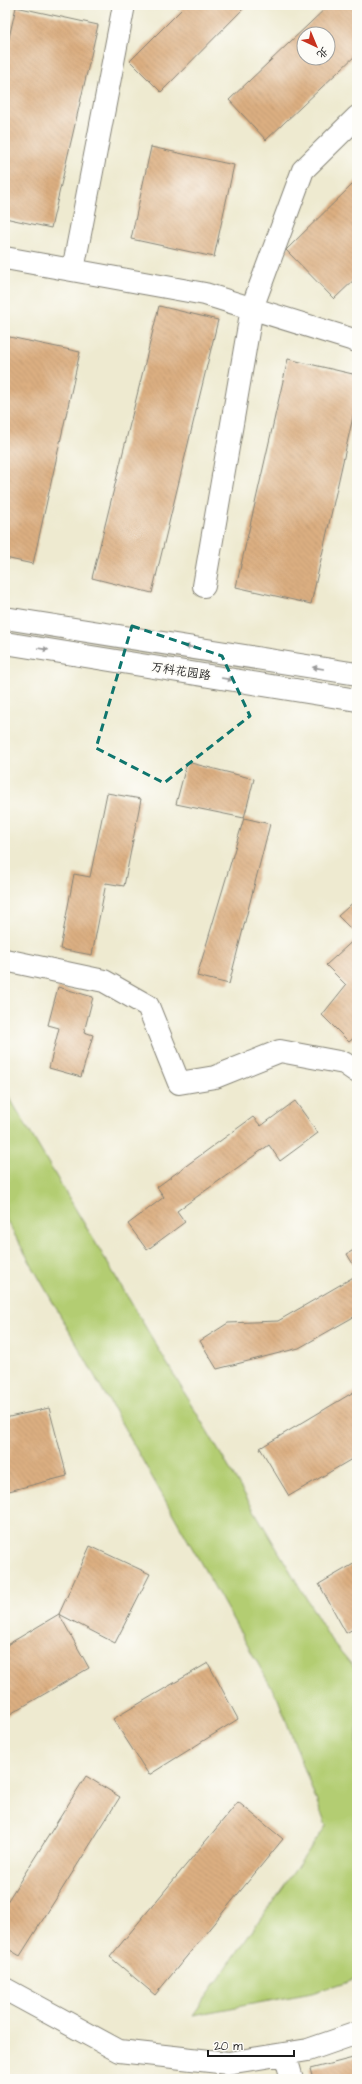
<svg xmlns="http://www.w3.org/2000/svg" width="362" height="2084" viewBox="0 0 362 2084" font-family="'Architects Daughter','LXGW WenKai TC',sans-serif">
<defs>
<pattern id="building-back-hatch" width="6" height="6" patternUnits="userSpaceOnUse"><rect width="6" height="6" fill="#dcaf81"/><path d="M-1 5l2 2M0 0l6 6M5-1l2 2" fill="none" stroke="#bc966f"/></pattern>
</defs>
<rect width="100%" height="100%" fill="#fdfcf7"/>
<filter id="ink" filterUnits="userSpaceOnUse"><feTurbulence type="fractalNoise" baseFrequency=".025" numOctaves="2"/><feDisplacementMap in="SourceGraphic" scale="8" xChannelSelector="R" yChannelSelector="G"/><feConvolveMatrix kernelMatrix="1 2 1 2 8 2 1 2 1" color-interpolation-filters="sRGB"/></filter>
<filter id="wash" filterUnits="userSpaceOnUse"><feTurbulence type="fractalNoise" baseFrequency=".012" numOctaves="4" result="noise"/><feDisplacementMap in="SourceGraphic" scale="16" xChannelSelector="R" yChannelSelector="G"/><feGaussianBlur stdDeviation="0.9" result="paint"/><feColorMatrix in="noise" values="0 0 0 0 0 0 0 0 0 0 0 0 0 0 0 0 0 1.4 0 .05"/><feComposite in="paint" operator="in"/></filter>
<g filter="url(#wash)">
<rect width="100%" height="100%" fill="#eeead0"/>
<path fill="#b3cd72" stroke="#687447" d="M5,1090L331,1640L357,1671V1978L312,1993L193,2015L326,1826L278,1699L5,1218Z"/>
<g id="blocks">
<path fill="url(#building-back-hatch)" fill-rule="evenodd" d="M176,5H247L161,92L130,61L181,10Z
M329,5H357V54L266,140L229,100ZM304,34H328V58H304Z
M16,7L98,25L51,228L5,218V55Z
M151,147L234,165L214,257L131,239Z
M357,180V277L334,299L286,250Z
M159,306L218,320L152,593L92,578Z
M5,336L80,352L33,564L5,558Z
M288,359L357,375V399L311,604L236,587Z
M187,762L254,779L244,818L176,804Z
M107,793L141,799L124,886L106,883L92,955L60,949L74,874L90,877Z
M244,818L270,824L229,984L197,976Z
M357,899V935L338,916Z
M357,937V1035L349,1042L322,1015L346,985L326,965Z
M58,987L93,997L84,1032L93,1035L81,1077L49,1068L59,1028L48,1025Z
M295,1101L318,1133L280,1161L269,1145L177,1211L185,1222L147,1250L128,1224L164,1197L157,1187L253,1117L261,1126Z
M357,1248V1271L347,1254Z
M357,1275V1315L299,1348L217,1369L200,1341L228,1323L278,1321Z
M357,1390V1456L289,1496L260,1448Z
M49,1408L67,1476L5,1492V1418Z
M90,1546L150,1574L115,1643L59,1614Z
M357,1562V1627L346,1633L319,1584Z
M59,1614L89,1668L5,1717V1646Z
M208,1663L238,1719L149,1775L113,1719Z
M86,1776L120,1797L20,1956L5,1947V1905Z
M238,1802L283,1839L155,1995L110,1957Z
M357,2057V2079H313L310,2069Z"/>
</g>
</g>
<g filter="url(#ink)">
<use href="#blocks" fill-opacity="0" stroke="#858376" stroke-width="1"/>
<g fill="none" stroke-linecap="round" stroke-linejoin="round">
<defs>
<path id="minor" d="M5,258L205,294L357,341
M73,270L124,5
M204,586L252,308L303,170L357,117
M5,618L357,674
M5,643L357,700
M5,960L104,981L148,1006L179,1083L215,1077L280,1051L344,1063L357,1072
M5,1989L119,2051L228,2063L308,2050L357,2033
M285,2054L292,2079"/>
</defs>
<use href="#minor" stroke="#858376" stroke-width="24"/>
<use href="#minor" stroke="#fff" stroke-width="22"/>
</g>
<defs><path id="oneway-solid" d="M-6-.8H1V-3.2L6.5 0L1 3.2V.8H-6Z"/></defs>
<g fill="#999">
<use href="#oneway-solid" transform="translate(190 647) rotate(-171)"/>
<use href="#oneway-solid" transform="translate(43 649) rotate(9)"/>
<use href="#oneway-solid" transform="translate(318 668) rotate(-171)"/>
<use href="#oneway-solid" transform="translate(227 679) rotate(9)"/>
</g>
</g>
<path fill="none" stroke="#0f766e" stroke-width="3" stroke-dasharray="8 5" stroke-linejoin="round" d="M132,626L222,656L250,716L164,783L96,748Z"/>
<g text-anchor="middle" stroke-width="3.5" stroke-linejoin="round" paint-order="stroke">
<g font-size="12" fill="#1c1c1c" stroke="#fdfcf7">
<text transform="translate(181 671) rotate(9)" y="4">万科花园路</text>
</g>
</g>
<rect width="362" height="2084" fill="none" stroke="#fdfcf7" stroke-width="20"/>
<g transform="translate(316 46) rotate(136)"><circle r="19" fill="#fdfcf7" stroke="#a3a29f"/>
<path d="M0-3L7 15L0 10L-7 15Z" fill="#c8321e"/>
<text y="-6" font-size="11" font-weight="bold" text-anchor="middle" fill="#1c1c1c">北</text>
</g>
<path d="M208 2050v6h86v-6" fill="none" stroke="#1c1c1c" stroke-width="2"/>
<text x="214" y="2050" font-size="12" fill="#1c1c1c" stroke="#fdfcf7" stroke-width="3" paint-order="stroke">20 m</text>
</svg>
